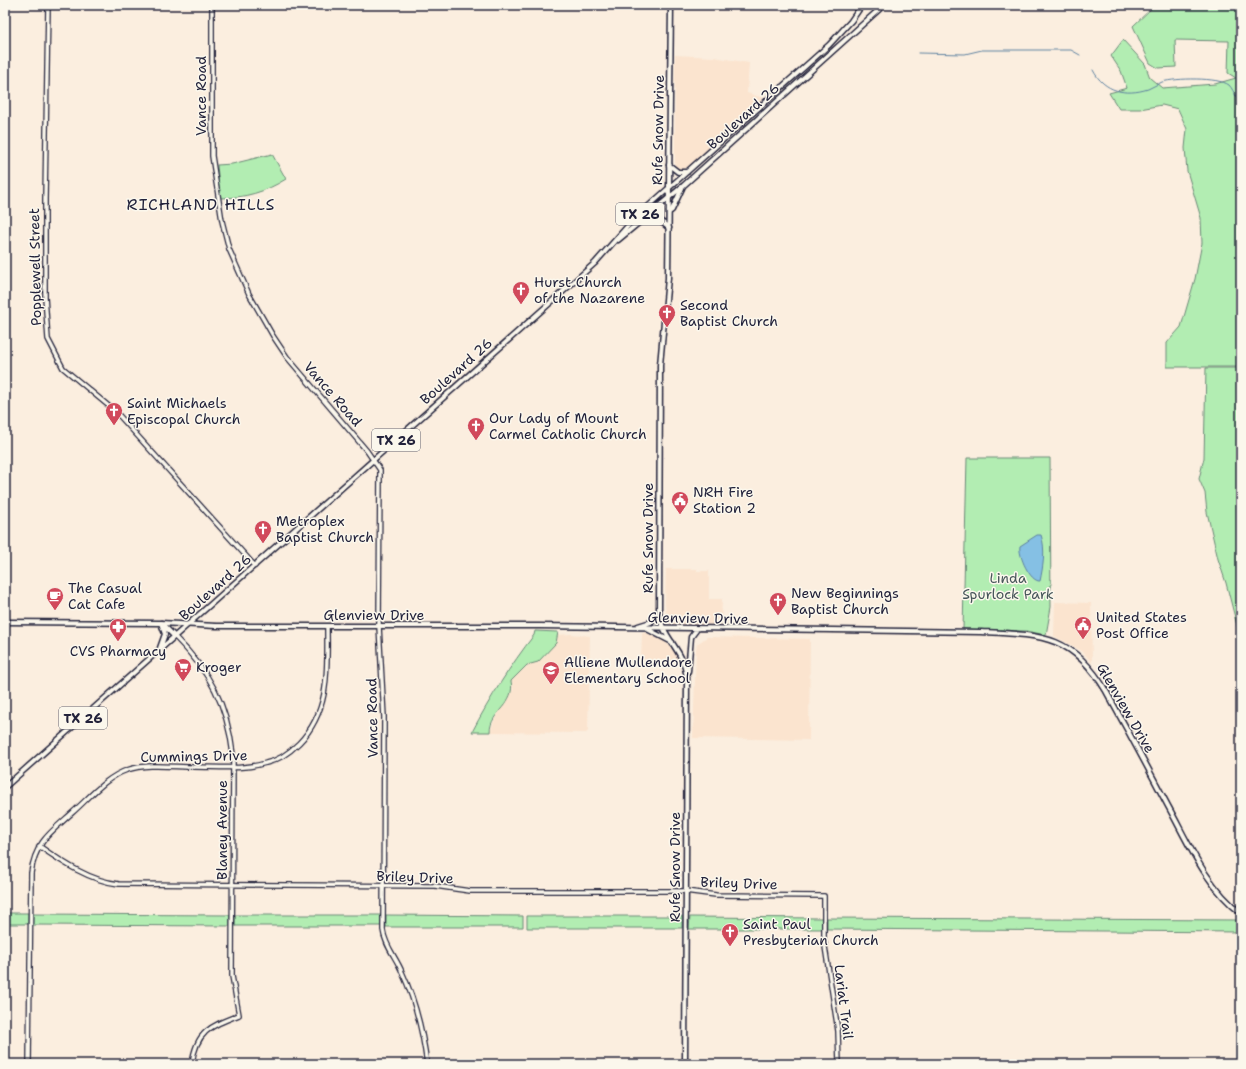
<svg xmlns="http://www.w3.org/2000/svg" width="1246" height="1069" viewBox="0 0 1246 1069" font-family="'Shantell Sans',sans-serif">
<rect width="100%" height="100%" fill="#fbeedf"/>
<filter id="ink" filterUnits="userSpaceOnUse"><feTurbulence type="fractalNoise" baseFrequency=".025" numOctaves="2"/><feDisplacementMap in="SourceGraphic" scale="8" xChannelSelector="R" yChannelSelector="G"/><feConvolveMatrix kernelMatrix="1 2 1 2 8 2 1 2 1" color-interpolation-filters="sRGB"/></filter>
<g filter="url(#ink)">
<path fill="#fbe4cf" d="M675,55L714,57L749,63L747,93L764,98L688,167L681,170H675Z
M666,569H697V571H709V599H722L721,625L673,624L667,621L665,603Z
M1055,602L1091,603L1092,663L1082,651L1054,636Z
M644,632L665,641L674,650L678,660L641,659L642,633Z
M571,634L590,636L588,731L586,733L490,732L495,718L509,698L513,689L511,681L528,665L538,662L556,643L558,635Z
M707,637L810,639L809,740L693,738L696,649L697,644Z"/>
<path fill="#b2edb2" stroke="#6a8876" d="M1155,5H1241V367H1167V343L1181,327L1195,279L1202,243L1201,218L1187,171L1185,148L1187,129L1178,109L1162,105L1140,109H1119L1109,93L1127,88L1121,71L1111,56L1123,40L1145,64L1150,78L1162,88L1215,84L1236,78L1228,73L1229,41L1175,40L1176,67L1158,68L1150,63L1133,26Z
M272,154L286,179C265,192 245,198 220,198L217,165L232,164Z
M1206,368H1241V641L1226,583L1218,559L1207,512L1205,493L1199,479L1204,458Z
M967,458H1050L1051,607L1046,635L1026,631L963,629Z
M535,631L558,632L556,643L538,662L527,665L511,681C516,704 490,711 490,732H472C490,698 510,666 534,635Z
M5,913H28V924H5Z
M32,914L230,915V926L32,925Z
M235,915H381V926H235Z
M386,915L523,916V927H386Z
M527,916H682V928H527Z
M690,917L822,918V929H689Z
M827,918L1241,920V932L827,929Z"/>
<path fill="#85c0e4" stroke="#5d81a0" d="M1037,535H1041C1046,549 1043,567 1040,581C1030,582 1018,555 1020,546Z"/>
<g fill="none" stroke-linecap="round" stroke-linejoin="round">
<path stroke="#5d81a0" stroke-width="1" d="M918,53L965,54L982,50H1071L1080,55
M1093,70C1104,92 1126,96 1148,89C1153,87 1157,84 1162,82C1176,78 1218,77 1229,85C1232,88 1234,93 1236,96H1241"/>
<defs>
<path id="tertiary" d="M48,5L45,199V297L48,339L63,368L116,412L255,566
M212,5V156L222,221L229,249L249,294L273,336L287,357L367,451L380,470L379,626L384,717L383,930C385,946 396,957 402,972C415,1000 423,1034 427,1064
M175,637C210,672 227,704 233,754L232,976L239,1015C211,1026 196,1031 192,1064
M39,846C62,862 90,881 119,884L435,886L470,891H685L716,895L824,896V940L838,1031L839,1064
M29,1064L31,873C35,842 51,832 72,813C89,798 106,777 127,770C147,763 173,767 194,767C218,767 243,770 266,763C280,760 290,752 299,743C331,710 327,668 327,626"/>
<path id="secondary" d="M671,5L668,278L660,365L659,609C659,636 683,647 687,677L685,1064
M5,622L161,623L216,626H539L981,632C1041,635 1072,634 1106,691C1127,729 1148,768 1168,806C1189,844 1206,886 1241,913
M638,626L651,622L658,614
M647,629L672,642
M688,671L691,637L697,629"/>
<path id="primary" d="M669,165L678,172H687
M669,212L672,210L683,186
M645,219H658L669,228
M618,240L683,186L884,5
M164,626L175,637
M160,648L165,634L161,623
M5,787L595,263L633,220L829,45L851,21L862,5"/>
</defs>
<use href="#tertiary" stroke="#22223b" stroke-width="6"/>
<use href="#secondary" stroke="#22223b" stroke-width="7"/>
<use href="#primary" stroke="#22223b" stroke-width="7"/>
<use href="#tertiary" stroke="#fbf7ec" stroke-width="3.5"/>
<use href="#secondary" stroke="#fbf7ec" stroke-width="4"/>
<use href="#primary" stroke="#fbf7ec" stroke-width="4"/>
</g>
</g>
<defs>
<symbol id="church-pin" viewBox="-11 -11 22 30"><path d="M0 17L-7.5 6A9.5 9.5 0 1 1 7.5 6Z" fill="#d1495b" stroke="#fbf7ec"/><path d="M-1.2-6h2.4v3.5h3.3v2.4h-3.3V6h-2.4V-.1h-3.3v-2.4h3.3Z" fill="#fff"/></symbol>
<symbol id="civic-pin" viewBox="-11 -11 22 30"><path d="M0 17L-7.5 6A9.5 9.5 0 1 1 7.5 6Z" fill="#d1495b" stroke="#fbf7ec"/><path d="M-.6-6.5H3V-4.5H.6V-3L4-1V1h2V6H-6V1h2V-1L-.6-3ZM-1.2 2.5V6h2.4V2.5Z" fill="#fff"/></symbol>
<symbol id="cafe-pin" viewBox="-11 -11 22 30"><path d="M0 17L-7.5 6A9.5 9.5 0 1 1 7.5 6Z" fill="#d1495b" stroke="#fbf7ec"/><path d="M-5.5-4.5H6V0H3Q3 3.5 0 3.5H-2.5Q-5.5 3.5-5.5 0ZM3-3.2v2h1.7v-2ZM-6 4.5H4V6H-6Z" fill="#fff"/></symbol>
<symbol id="pharmacy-pin" viewBox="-11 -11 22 30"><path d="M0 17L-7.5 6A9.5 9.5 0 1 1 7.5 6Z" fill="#d1495b" stroke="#fbf7ec"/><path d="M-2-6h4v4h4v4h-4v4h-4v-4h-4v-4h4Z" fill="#fff"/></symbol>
<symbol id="supermarket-pin" viewBox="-11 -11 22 30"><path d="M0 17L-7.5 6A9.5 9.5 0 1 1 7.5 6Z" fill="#d1495b" stroke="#fbf7ec"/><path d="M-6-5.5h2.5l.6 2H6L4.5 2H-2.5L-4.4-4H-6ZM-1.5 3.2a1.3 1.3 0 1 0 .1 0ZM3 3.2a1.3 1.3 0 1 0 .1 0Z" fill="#fff"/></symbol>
<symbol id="school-pin" viewBox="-11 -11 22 30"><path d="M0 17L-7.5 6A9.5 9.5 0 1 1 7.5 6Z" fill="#d1495b" stroke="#fbf7ec"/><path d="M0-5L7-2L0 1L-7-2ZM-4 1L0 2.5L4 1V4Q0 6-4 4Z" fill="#fff"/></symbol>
</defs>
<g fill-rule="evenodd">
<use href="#church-pin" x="511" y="280" width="20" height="27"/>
<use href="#church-pin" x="657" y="303" width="20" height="27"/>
<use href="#church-pin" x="104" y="401" width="20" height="27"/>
<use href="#church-pin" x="466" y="416" width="20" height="27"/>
<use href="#civic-pin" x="670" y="490" width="20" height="27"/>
<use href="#church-pin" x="253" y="519" width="20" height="27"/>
<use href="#cafe-pin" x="45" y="586" width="20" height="27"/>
<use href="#church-pin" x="768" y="591" width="20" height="27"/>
<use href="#civic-pin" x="1073" y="615" width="20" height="27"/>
<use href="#pharmacy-pin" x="108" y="617" width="20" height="27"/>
<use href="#supermarket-pin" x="173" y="657" width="20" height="27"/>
<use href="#school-pin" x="541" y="660" width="20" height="27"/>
<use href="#church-pin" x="720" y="922" width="20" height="27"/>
</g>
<g text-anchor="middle" stroke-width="3" stroke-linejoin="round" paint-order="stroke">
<g fill="#fbf7ec" stroke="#636270" stroke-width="1">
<rect x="616" y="203" width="48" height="22" rx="3"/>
<rect x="372" y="429" width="48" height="22" rx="3"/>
<rect x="59" y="707" width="48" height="22" rx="3"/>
</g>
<g font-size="13" font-weight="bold" fill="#22223b">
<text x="640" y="219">TX 26</text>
<text x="396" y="445">TX 26</text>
<text x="83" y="723">TX 26</text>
</g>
<g font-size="14" fill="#22223b" stroke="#fbf7ec">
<text transform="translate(201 96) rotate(-90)" y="5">Vance Road</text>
<text transform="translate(743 116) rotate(-42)" y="5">Boulevard 26</text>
<text transform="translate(658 130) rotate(-89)" y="5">Rufe Snow Drive</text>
<text transform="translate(35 267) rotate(-91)" y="5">Popplewell Street</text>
<text transform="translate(456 371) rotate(-42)" y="5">Boulevard 26</text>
<text transform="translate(333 394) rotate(49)" y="5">Vance Road</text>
<text transform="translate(648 538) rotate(-90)" y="5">Rufe Snow Drive</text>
<text transform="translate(215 587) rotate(-42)" y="5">Boulevard 26</text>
<text x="374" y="620">Glenview Drive</text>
<text transform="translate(698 618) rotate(1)" y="5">Glenview Drive</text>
<text transform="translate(1126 708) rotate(60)" y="5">Glenview Drive</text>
<text transform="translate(372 718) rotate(-91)" y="5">Vance Road</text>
<text transform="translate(194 756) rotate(-1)" y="5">Cummings Drive</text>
<text transform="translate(222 830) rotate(-90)" y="5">Blaney Avenue</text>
<text transform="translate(675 867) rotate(-90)" y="5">Rufe Snow Drive</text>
<text transform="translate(415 877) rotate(2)" y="5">Briley Drive</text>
<text transform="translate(739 883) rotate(2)" y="5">Briley Drive</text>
<text transform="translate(844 1002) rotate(83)" y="5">Lariat Trail</text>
</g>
<g font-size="14" fill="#22223b" stroke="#fbf7ec" text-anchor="start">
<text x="534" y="287">Hurst Church<tspan x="534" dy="16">of the Nazarene</tspan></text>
<text x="680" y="310">Second<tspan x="680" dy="16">Baptist Church</tspan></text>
<text x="127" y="408">Saint Michaels<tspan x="127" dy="16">Episcopal Church</tspan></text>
<text x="489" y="423">Our Lady of Mount<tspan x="489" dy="16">Carmel Catholic Church</tspan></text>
<text x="693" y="497">NRH Fire<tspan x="693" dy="16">Station 2</tspan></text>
<text x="276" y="526">Metroplex<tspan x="276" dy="16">Baptist Church</tspan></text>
<text x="68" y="593">The Casual<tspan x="68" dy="16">Cat Cafe</tspan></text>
<text x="791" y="598">New Beginnings<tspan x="791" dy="16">Baptist Church</tspan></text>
<text x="1096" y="622">United States<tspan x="1096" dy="16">Post Office</tspan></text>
<text x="118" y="656" text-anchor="middle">CVS Pharmacy</text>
<text x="564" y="667">Alliene Mullendore<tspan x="564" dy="16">Elementary School</tspan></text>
<text x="196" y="672">Kroger</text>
<text x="743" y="929">Saint Paul<tspan x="743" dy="16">Presbyterian Church</tspan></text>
</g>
<g font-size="14" fill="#465559" stroke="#fbf7ec">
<text x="1008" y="583">Linda<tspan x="1008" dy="16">Spurlock Park</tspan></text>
</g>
<g font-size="16" letter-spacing="1" fill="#22223b" stroke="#fbf7ec">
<text x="201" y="210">RICHLAND HILLS</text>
</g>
</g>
<rect width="1246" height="1069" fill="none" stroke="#fbf7ec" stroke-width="20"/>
<rect x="10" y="10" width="1226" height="1049" fill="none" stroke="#22223b" stroke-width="1.5" filter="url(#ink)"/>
</svg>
